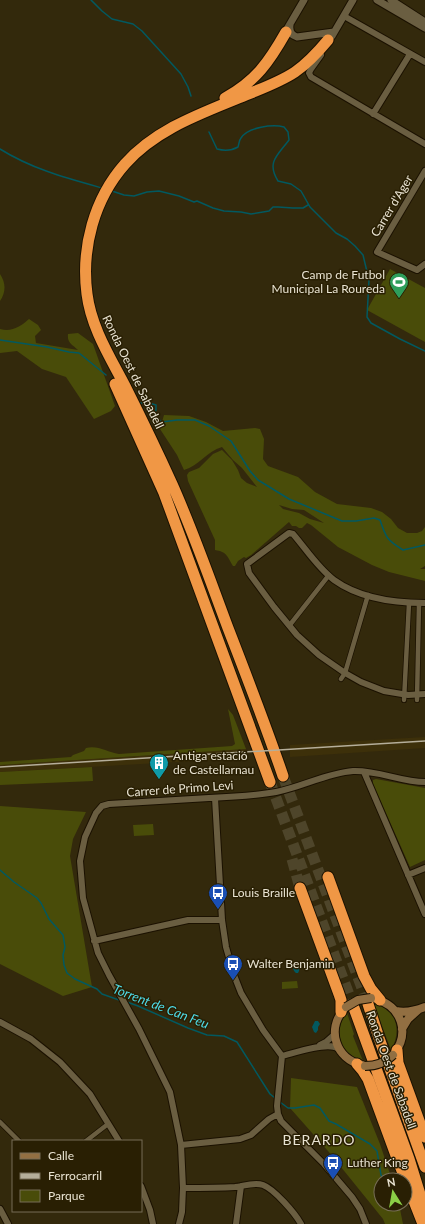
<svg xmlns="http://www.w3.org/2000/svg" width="425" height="1224" viewBox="0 0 425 1224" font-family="Lato,sans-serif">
<rect width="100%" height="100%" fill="#33290c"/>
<path fill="#3d300a" d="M425,737V748L290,757V745Z
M246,749L247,758L0,772V765Z"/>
<path fill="#494c09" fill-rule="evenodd" d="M390,269L425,288V342L367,310Z
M0,274C6,283 6,292 0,301Z
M29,319L38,325L41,330L35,336L36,343L78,350C72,344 67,343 68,334L78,333L93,344L115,406L111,411L94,419L66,377L42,369L17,351L0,353V329C12,332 20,327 29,319Z
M164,415L189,416L206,422L223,431L255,428L260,429L264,439L263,459L268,466L298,477L315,492L337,504L371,508L382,512L391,519L398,528L407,533H417L422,531L425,527V566L420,569H425V581L389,572L372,565L338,547L311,525L307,523L302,528H299L296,526H292L289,522L251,555L246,558L244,557L238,561L235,566H233C227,556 227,552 215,550V540L188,481L187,475L189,472L199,468L213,454L222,450L232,460L238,470L241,478L247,483L257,487L242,468L233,460L222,447C207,451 199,466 184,470L177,455L160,429ZM279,505L292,509L304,510L324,523L310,519L299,513L283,509Z
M228,709L233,715L246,749L0,765V762L71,757L73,755L84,751L86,748C98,745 107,752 119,754L232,746L235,744Z
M92,767L93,781L0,785V772Z
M376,779L425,788V860L410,867L373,784V780Z
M0,806L86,812L73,839L70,856L92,987L63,996L0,964Z
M153,824L154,835L134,836L133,825Z
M297,981L298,988L282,989V982Z
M373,1004C397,1006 402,1032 391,1050L379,1018H377Z
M347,1013L354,1034L353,1036L363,1061C347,1056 337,1044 340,1027C341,1022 343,1017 347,1013Z
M291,1078L357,1087L380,1144L392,1180H381V1204H399L403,1224H385L383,1219L328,1151L290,1108Z"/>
<path fill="#025960" d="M294,962H298C300,965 300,970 298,973H296C293,971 292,966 294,962Z
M315,1021H318L320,1024L318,1027V1030L316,1033L314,1032L312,1027Z"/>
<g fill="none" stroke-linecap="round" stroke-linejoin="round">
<path stroke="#025960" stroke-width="1.5" d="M91,0L102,11L112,19L133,24L142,31L181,74L188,87L191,96
M209,132L217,149C225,151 231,151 238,147C239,144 239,140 241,138C248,127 273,124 284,127L288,132L289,140C278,155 266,162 278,181L291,184L301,191L310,207L336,233L347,239L355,246L363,255L369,280L367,317L371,323L400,339L425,351
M0,149C32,169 66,178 102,188
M112,191L124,195L134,196L147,192L159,191L179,196L194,202L197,201L213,208L224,211L241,212L251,214L269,211L273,207H278L293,208H303L308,205
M0,340L47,347L69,352L79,353L106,375
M140,403H149L156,405V410L154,415L162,422L177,420H195L209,426L231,441L250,471L258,480L289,499L342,521H356L374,518L380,520C386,538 387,540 403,550L425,545
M0,870L14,882L37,898L41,903L49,919L63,935L65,947L63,955L64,965L67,973L75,979L97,989L102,994L119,1000
M127,1002L138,1006L188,1028L207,1035L224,1036L237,1042L270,1094L275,1098
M280,1102L288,1108H295L314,1105L320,1108L329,1121L336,1124L370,1144L377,1151L381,1175L384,1180"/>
<path stroke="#4e452a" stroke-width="11" stroke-dasharray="11 5.5" stroke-linecap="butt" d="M283,776L368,1004
M270,782L354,1008
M292,859L300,888"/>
<defs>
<path id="pedestrian" d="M289,626L329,575
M341,679L345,673L368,595
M404,700L409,603
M417,700L419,603
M0,1122L19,1141
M86,1141L108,1124"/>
<path id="minor" d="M344,16L425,62
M321,55L311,69L309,73L311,77L425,144
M373,114L410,54
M425,171L377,252L417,270L425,264
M425,603C395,603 359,598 334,580C318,568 306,549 293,534L289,533L247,564L249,573L274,607L297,635L319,655L345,673L361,682L384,691L408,695L425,694
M364,772L425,914
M215,798L222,920L226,947L234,975L241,993L263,1030L282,1056L277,1106L278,1114L281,1121L324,1164L352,1197L360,1209L366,1224
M408,875L425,868
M94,941L188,920H222
M0,1022L31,1039L60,1062L90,1094L119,1141
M320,1045L326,1042L335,1034
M282,1056C294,1053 323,1043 334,1047C336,1047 338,1049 340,1050
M181,1145L240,1139L251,1135L269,1119L278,1114
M141,1186L150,1210L153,1224
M183,1188C200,1188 218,1188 235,1187C244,1186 254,1182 263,1185C274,1189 295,1213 301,1224
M0,1209L8,1224
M179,1224L182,1212L183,1188L181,1145L170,1092L139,1029L109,975L98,953L83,898L80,861L85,837L96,813L102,806L109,804C142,802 176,800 209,798C232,797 254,796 276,792C302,787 327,773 353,771C378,770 401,782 425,782
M236,1224L241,1186"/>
<path id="tertiary" d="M377,0L425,28
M391,0L425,22
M290,25C289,31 291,35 297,37L334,32
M287,29L304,0
M332,36L353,0"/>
<path id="secondary" d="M376,999C402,1007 410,1033 394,1054
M344,1009C326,1030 336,1059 362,1065
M396,1011C406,1013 415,1011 425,1007
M402,1029L408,1019L418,1010"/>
<path id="motorway" d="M225,98C256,81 269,62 286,32
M115,384L164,493L270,782
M283,776C266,726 247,677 228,628C210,580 193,531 172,484C157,451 141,418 125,386C110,357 91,327 87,294C81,248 94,199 125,164C157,128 203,113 246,95C263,88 280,82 295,72C308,63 318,52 328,40
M328,877L364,976L371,989L380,1000
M300,888L339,994L341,1000V1012
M368,1004L379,1038L425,1167
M354,1008L409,1159L425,1210
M397,1050L398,1063L425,1137
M357,1064L363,1071L368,1079L397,1158L423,1224"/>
</defs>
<use href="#pedestrian" stroke="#1b1100" stroke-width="6"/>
<use href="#minor" stroke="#1b1100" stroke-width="8"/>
<use href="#tertiary" stroke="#1b1100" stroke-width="9"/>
<use href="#secondary" stroke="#1b1100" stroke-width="10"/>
<use href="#motorway" stroke="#1b1100" stroke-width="13"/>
<use href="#pedestrian" stroke="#6a5e41" stroke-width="4.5"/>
<use href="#minor" stroke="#6a5e41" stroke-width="6"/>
<use href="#tertiary" stroke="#6a5e41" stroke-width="7"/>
<use href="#secondary" stroke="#926f42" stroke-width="8"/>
<use href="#motorway" stroke="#f09745" stroke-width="11"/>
<path stroke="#b5ae9a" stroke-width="1.5" d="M0,767L425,741"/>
<defs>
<path id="secondary-bridge" d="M346,1007L358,1000L371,998
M365,1066C376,1066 385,1063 393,1055"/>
</defs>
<use href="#secondary-bridge" stroke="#1b1100" stroke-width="10" stroke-linecap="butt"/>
<use href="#secondary-bridge" stroke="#926f42" stroke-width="8"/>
</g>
<defs>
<symbol id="stadium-pin" viewBox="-11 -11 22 30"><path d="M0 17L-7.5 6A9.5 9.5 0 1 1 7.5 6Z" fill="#2e9e5b" stroke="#291f03"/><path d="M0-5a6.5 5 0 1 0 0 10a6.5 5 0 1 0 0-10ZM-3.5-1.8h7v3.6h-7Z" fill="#fff"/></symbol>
<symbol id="building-pin" viewBox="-11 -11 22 30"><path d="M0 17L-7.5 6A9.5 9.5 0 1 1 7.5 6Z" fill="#0f9aa8" stroke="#291f03"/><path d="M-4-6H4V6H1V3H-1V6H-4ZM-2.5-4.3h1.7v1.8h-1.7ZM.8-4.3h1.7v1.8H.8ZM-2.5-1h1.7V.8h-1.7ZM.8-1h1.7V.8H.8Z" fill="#fff"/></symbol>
<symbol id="bus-pin" viewBox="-11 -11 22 30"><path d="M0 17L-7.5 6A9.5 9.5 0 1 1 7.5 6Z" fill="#1a4fb4" stroke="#291f03"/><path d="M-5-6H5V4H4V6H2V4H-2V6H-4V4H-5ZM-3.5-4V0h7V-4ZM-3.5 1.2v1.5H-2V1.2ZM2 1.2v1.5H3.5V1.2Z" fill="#fff"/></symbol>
</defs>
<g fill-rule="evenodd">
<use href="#stadium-pin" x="388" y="271" width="22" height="30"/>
<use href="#building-pin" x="148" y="752" width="22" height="30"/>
<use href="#bus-pin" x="207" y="882" width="22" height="30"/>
<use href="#bus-pin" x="222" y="953" width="22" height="30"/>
<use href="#bus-pin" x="322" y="1152" width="22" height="30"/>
</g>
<g text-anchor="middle" stroke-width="3" stroke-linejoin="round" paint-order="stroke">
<g font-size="12" fill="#e9e3d2" stroke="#291f03">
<text transform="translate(392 206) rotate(-59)" y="4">Carrer d'Ager</text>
<text transform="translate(133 372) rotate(64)" y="4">Ronda Oest de Sabadell</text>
<text transform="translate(180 789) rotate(-4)" y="4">Carrer de Primo Levi</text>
<text transform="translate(391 1070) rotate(70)" y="4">Ronda Oest de Sabadell</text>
</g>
<g font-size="12" fill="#e9e3d2" stroke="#291f03" text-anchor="start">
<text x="385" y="279" text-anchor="end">Camp de Futbol<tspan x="385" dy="14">Municipal La Roureda</tspan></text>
<text x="173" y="760">Antiga estació<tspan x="173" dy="14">de Castellarnau</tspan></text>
<text x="232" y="897">Louis Braille</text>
<text x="247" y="968">Walter Benjamin</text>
<text x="347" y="1167">Luther King</text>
</g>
<g font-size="13" font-style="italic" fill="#4edae7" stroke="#291f03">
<text transform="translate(161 1006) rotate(21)" y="5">Torrent de Can Feu</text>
</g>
<g font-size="14" letter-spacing="1" fill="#e9e3d2" stroke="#291f03">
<text x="319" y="1145">BERARDO</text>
</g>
</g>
<rect x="12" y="1140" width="130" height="72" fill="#291f03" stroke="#766d56"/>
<rect x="20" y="1153" width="20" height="6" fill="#926f42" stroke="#766d56"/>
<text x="48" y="1160" font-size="12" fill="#e9e3d2">Calle</text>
<rect x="20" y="1173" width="20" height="6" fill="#b5ae9a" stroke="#766d56"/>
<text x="48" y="1180" font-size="12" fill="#e9e3d2">Ferrocarril</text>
<rect x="20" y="1190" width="20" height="12" fill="#494c09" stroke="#766d56"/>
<text x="48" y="1200" font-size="12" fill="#e9e3d2">Parque</text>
<g transform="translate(393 1192) rotate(349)"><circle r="19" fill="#291f03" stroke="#766d56"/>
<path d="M0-3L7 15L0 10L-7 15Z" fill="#8bce46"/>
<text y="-6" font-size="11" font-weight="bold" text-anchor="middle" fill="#e9e3d2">N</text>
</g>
</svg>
